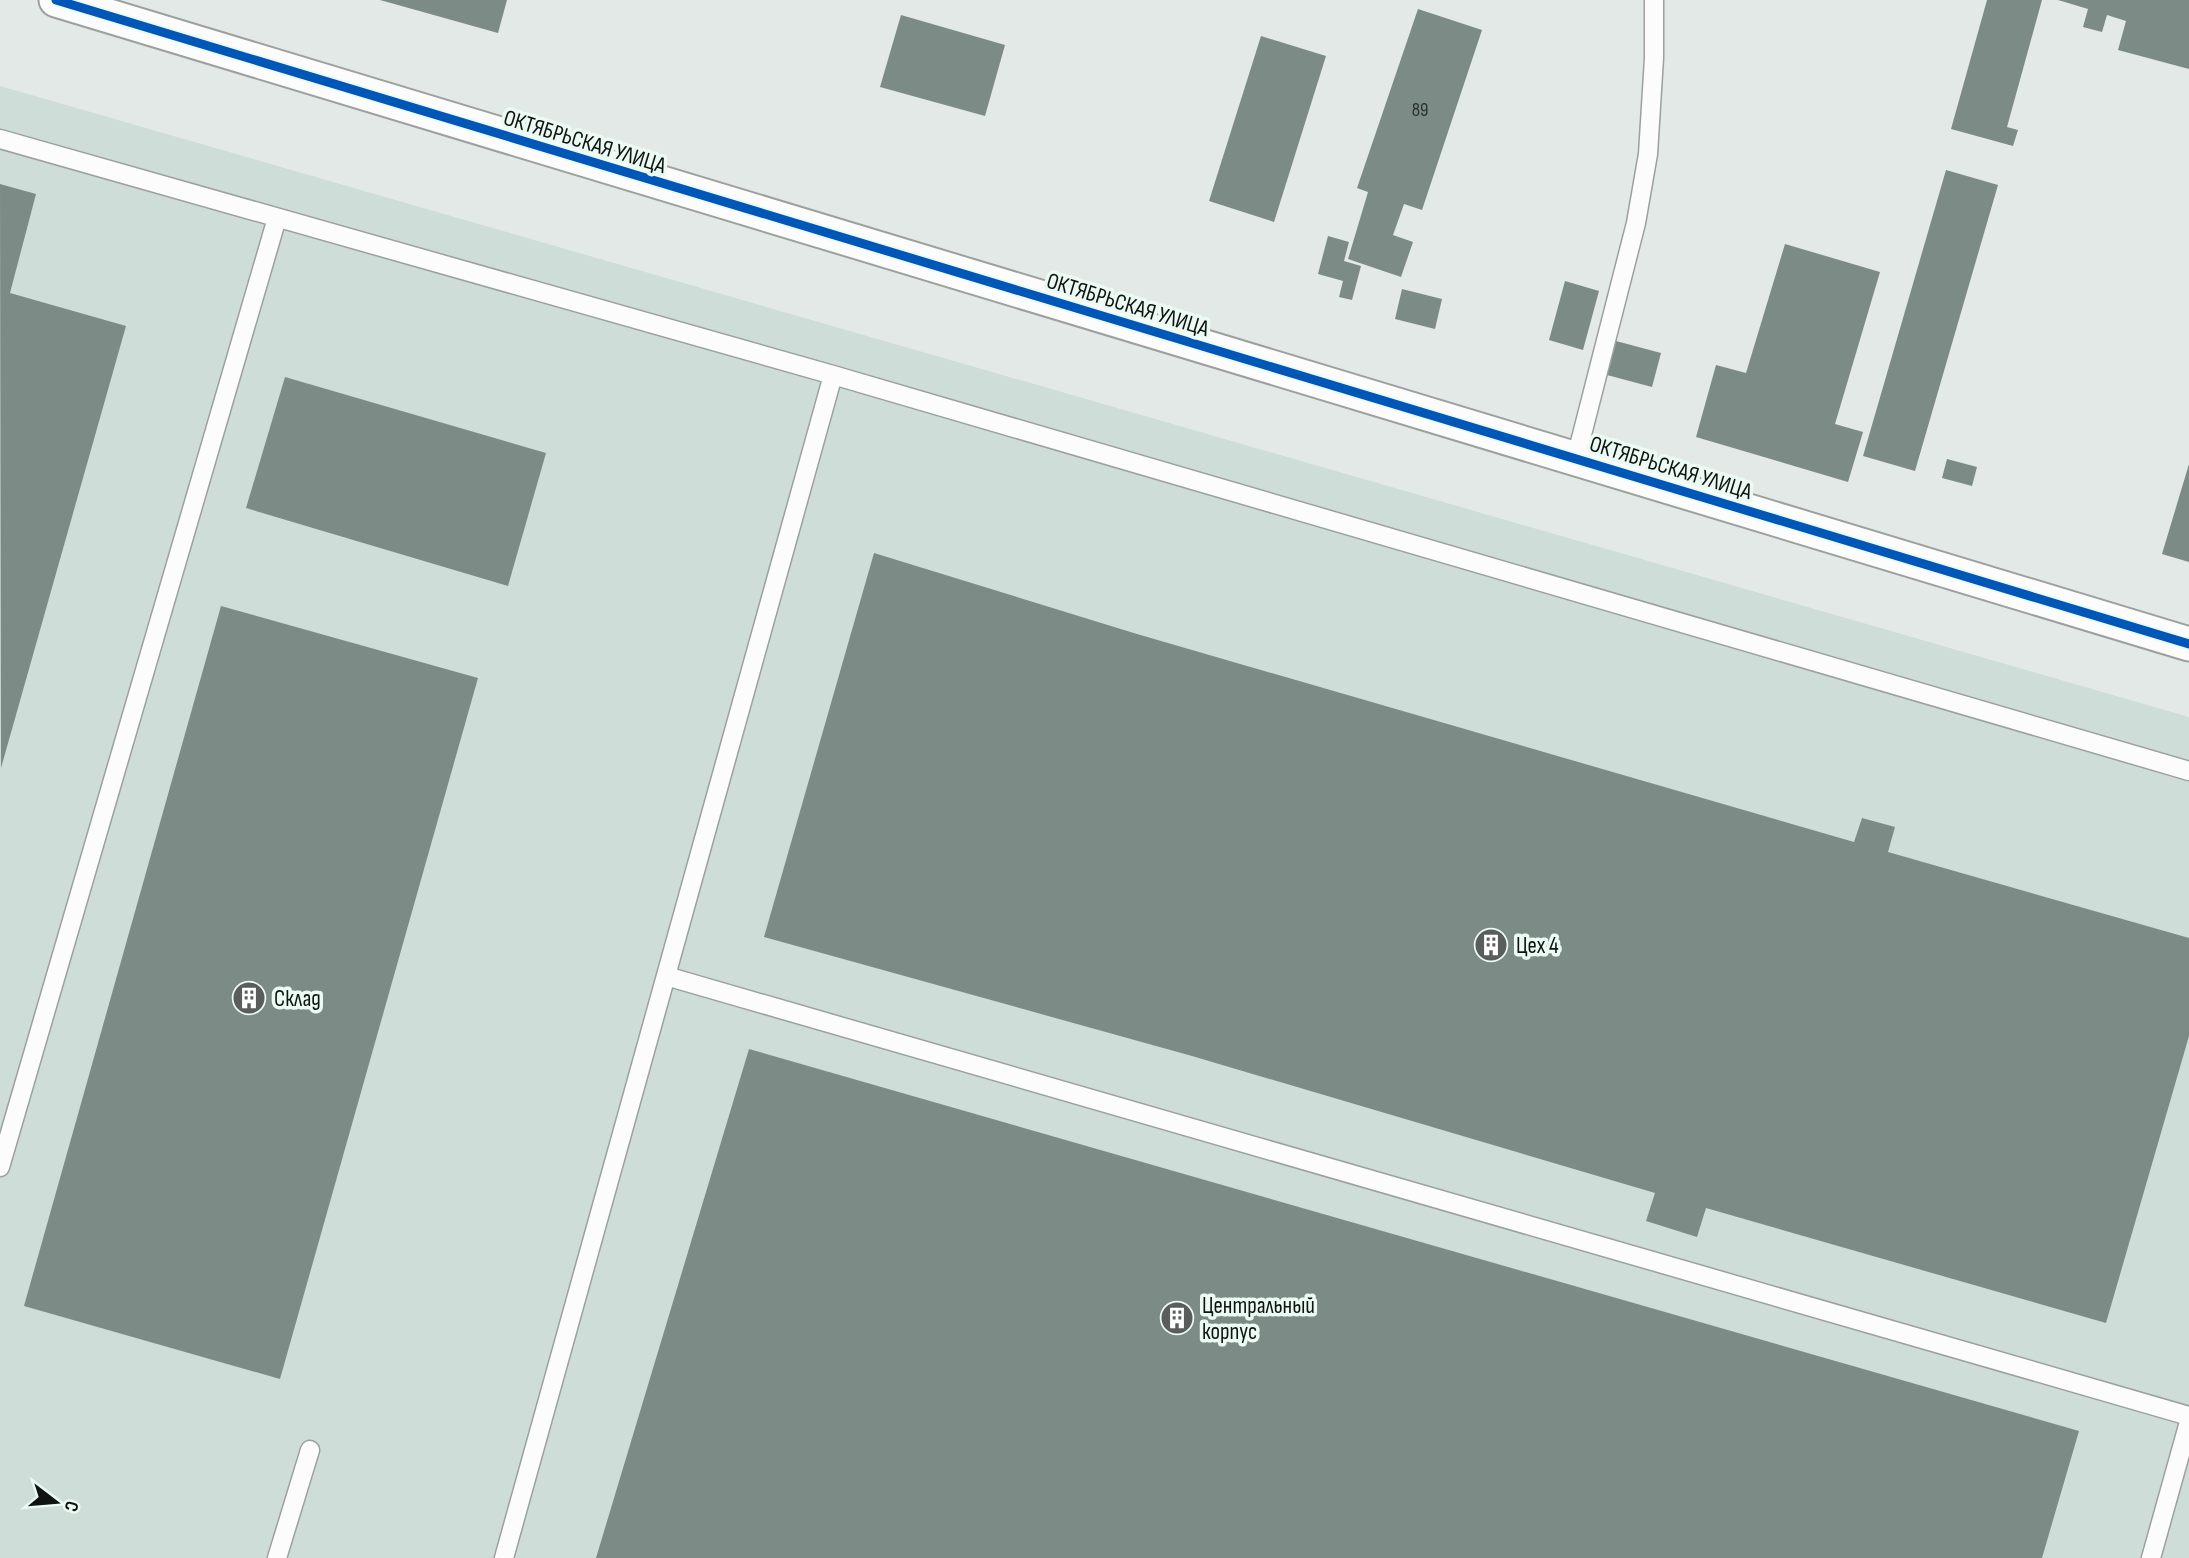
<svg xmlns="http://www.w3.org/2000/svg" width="2189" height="1558" viewBox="0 0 2189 1558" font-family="'Sofia Sans Condensed',sans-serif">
<rect width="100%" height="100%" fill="#e2e9e6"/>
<path fill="#ceddd7" d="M0,86L2189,717V1558H0Z"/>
<path fill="#7d8b86" d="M380,0H507L498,33Z
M1987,0H2042L2007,127L2018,130L2013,146L1951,129Z
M2058,0H2189V69L2118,50L2126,21L2107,15L2102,32L2083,27L2088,9Z
M1418,9L1482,30L1422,210L1404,204L1393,235L1413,242L1401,277L1348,259L1368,192L1357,188Z
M901,15L1005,45L985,116L880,87Z
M1261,36L1326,56L1274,222L1209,201Z
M1946,170L1998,185L1915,471L1863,456Z
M0,184L36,194L10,293L126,326L1,768Z
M1328,236L1349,242L1344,261L1361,266L1352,300L1339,297L1343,281L1318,274Z
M1785,244L1880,272L1835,424L1863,432L1848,482L1696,437L1716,365L1746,373Z
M1565,281L1599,291L1583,350L1549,340Z
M1402,289L1442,299L1435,329L1395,319Z
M1616,341L1661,353L1652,387L1607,375Z
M285,377L546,453L508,586L246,508Z
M1947,459L1977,467L1972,486L1942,478Z
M2189,464V562L2162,554Z
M874,553L1137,634L1854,842L1862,818L1895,827L1888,852L2189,938V1036L2106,1323L1706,1208L1697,1237L1646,1221L1655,1193L1192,1056L764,937Z
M221,606L478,678L280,1379L24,1306Z
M749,1049L2079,1431L2042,1558H596Z"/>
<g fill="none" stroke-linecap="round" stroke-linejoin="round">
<defs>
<path id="lane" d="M0,139L833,375L504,1558
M833,375L2189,771
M1576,458L1636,223L1648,154L1654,58V0
M666,976L2189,1416
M0,1167L277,218
M277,1558L310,1450
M2151,1558L2189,1422"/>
<path id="street" d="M56,0L2189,644"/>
</defs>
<use href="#lane" stroke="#9ca19e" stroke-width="21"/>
<use href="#street" stroke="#9ca19e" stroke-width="37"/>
<use href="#lane" stroke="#fbfcfb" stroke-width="18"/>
<use href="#street" stroke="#fbfcfb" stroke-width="33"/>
<defs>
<path id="cycleway" d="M56,0L2189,644"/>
</defs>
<use href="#cycleway" stroke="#ecfaf4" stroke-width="13"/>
<use href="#cycleway" stroke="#0057b8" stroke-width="9"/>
</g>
<defs>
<symbol id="building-disc" viewBox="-11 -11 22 22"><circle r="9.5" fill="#595e5c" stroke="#ecfaf4"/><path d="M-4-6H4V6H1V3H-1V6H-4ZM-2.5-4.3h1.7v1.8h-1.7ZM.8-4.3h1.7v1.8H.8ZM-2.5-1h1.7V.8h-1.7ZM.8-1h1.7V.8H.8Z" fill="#fff"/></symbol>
</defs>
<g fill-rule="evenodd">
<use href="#building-disc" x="1472" y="926" width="38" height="38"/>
<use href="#building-disc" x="230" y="979" width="38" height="38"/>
<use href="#building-disc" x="1158" y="1299" width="38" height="38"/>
</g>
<g text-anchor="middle" stroke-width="7" stroke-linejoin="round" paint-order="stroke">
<g font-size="19" fill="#2a312e">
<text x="1420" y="116">89</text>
</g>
<g font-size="23" fill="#0f1311" stroke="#ecfaf4">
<text transform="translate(585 141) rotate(17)" y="8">ОКТЯБРЬСКАЯ УЛИЦА</text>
<text transform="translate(1128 304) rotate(17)" y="8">ОКТЯБРЬСКАЯ УЛИЦА</text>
<text transform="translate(1671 467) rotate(17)" y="8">ОКТЯБРЬСКАЯ УЛИЦА</text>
</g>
<g font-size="23" fill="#0f1311" stroke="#ecfaf4" text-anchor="start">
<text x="1516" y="953">Цех 4</text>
<text x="274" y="1006">Склад</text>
<text x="1202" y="1313">Центральный<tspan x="1202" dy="26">корпус</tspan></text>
</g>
</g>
<g transform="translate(56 1502) rotate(106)" stroke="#ecfaf4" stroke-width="5" paint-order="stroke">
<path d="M0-5L12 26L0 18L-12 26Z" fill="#0f1311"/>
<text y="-10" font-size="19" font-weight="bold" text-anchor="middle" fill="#0f1311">С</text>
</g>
</svg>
